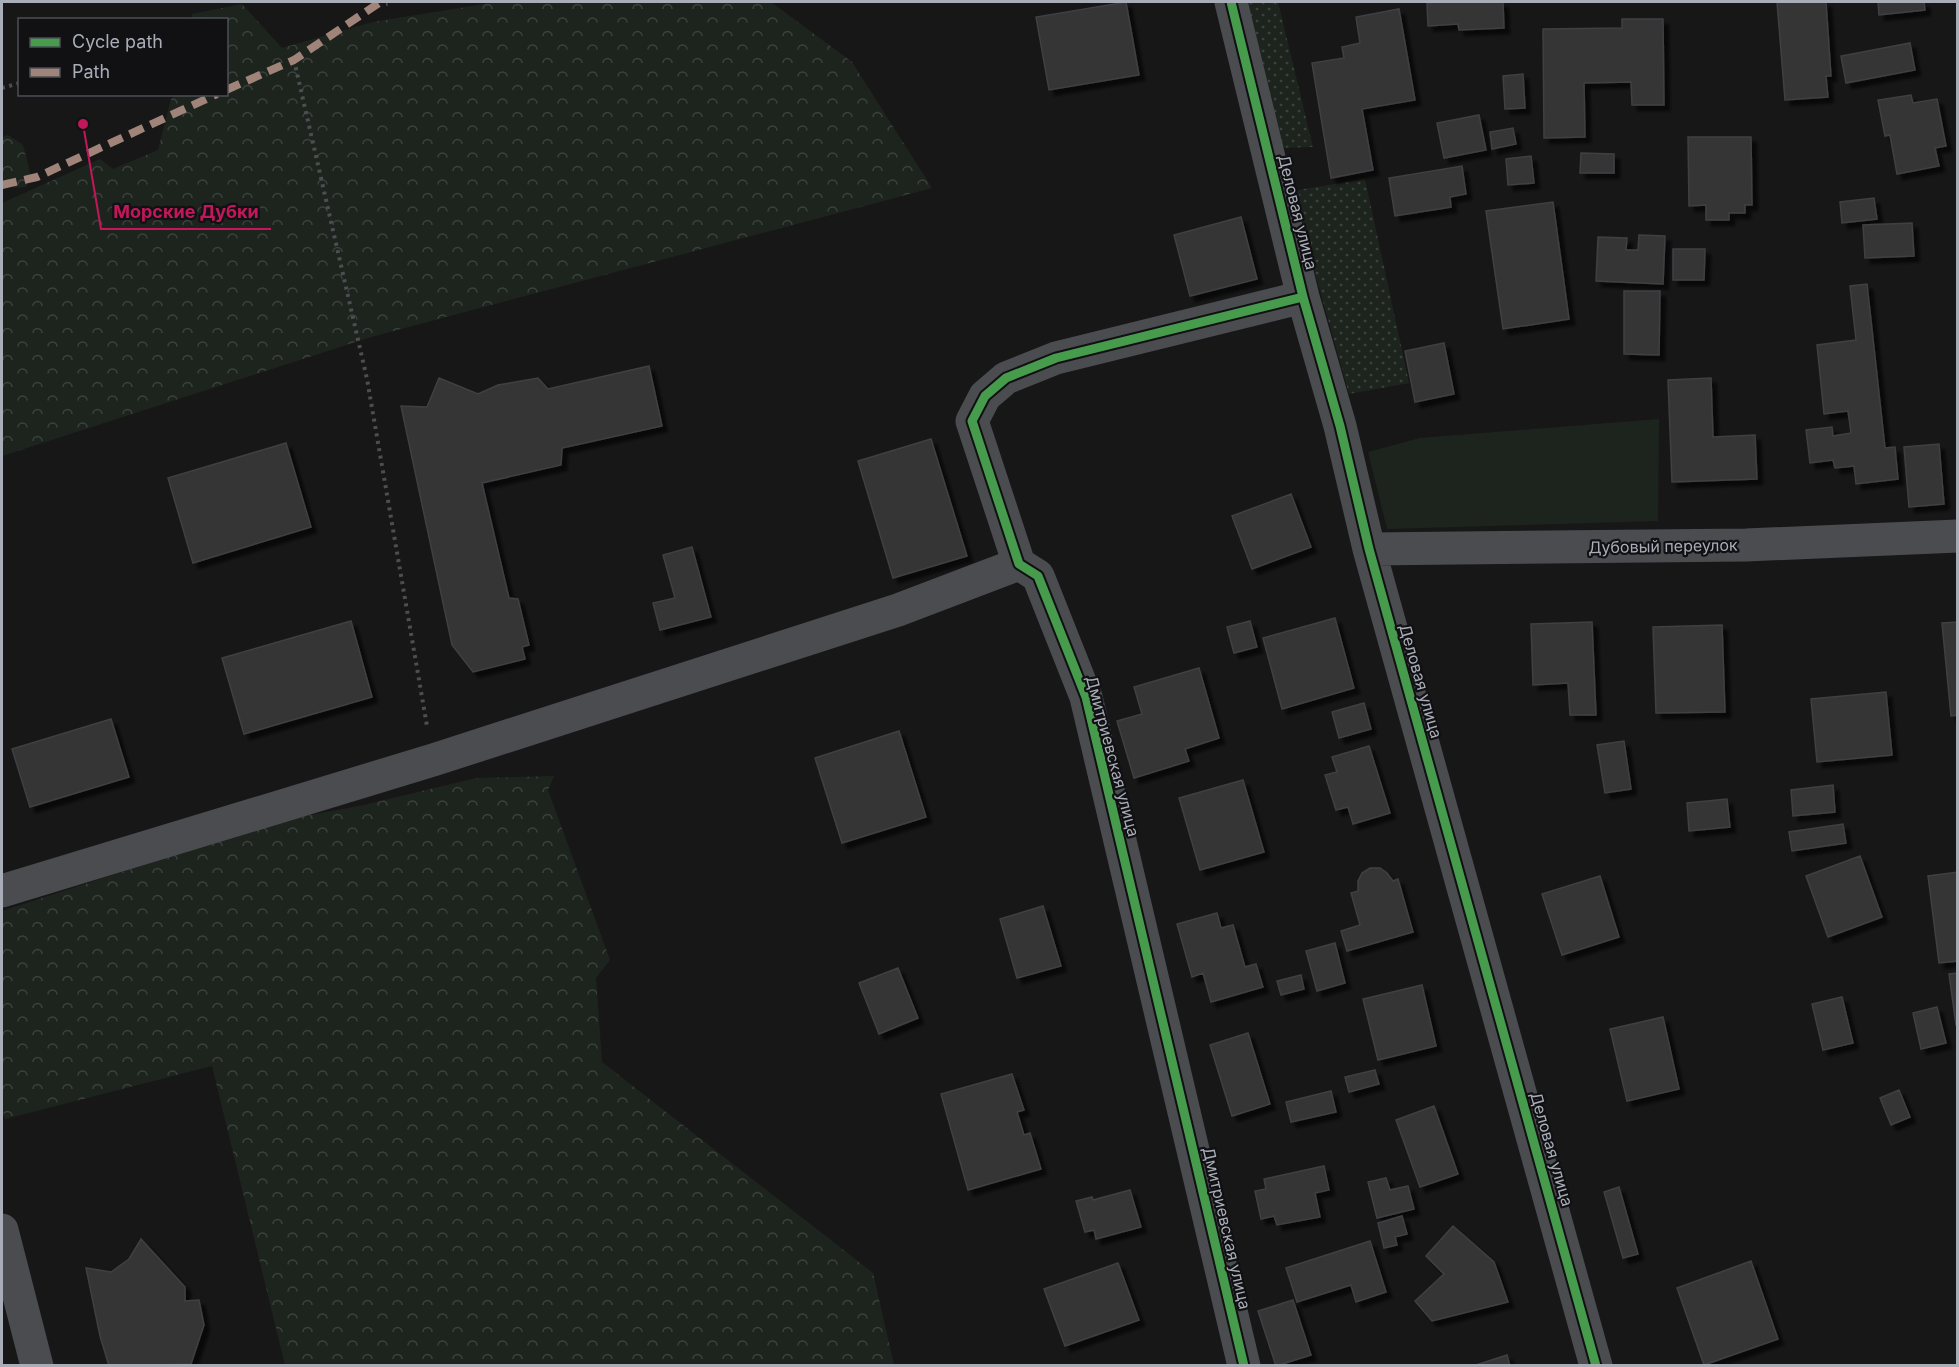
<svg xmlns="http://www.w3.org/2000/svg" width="1959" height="1367" viewBox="0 0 1959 1367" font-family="Inter,sans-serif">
<defs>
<pattern id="grass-dots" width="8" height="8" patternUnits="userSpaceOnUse" patternTransform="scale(1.5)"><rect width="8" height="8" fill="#1d241e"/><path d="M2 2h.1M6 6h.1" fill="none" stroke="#3b413d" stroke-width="1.8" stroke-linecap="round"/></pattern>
<pattern id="forest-crowns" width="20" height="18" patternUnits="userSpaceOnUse" patternTransform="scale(1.5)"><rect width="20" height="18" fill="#1d241e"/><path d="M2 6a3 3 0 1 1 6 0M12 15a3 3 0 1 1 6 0" fill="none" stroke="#3b413d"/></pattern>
<filter id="shadow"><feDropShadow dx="5.5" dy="5.5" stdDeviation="1.5" flood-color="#0009"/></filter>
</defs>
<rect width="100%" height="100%" fill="#171717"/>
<path fill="url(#grass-dots)" d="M1243,2H1278L1313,147L1279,148Z
M1365,179L1409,383L1349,394L1292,191Z"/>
<path fill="url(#forest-crowns)" d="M497,2H771L852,62L932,188L371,337L2,456V203L100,159L113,169L158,150L171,99L177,95L226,94V20L191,19L192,14L242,4L282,48L373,22Z
M8,135L23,145L31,176L26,187L15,188L7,181L2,180V137Z
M554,776L548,790L610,960L596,978L602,1062L873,1273L894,1365H285L212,1066L5,1119L2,1108V911L279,821L364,805L476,778Z"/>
<path fill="#1d241e" d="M1659,419L1658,521L1387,529L1368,452L1420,438Z"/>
<path fill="#353536" stroke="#3f4043" stroke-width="1.5" filter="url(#shadow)" d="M1126,2L1139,75L1049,90L1036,17Z
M1442,2H1503L1504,28L1459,30L1458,24L1428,26L1427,3Z
M1777,2H1826L1831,76H1826L1828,97L1785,100Z
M1878,2H1924L1925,10L1879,15Z
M1399,9L1415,100L1362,109L1373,170L1331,178L1312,63L1344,58L1342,47L1360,43L1356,17Z
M1622,19H1663L1664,105H1632L1631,82L1584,83L1585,137L1544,138L1543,29L1622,28Z
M1910,43L1915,70L1846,83L1841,56Z
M1523,74L1525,108L1505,109L1503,76Z
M1911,95L1913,103L1937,99L1946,146L1935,148L1939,166L1897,174L1890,135L1885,136L1878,100Z
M1479,115L1486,150L1444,158L1437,123Z
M1513,128L1516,144L1492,149L1490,132Z
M1688,137H1751L1752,205H1745V213H1729V220H1706V205L1689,206Z
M1581,153L1614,154V173H1580Z
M1531,156L1534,183L1508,185L1506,159Z
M1462,166L1466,194L1450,197L1451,207L1395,216L1389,178Z
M1874,198L1877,219L1842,223L1840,202Z
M1553,202L1569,319L1503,329L1486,211Z
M1241,217L1257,279L1190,296L1174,235Z
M1912,223L1914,256L1865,258L1863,225Z
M1639,235L1665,236L1663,284L1596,281L1598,237L1627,238L1626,250H1638Z
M1673,249H1705L1704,280H1673Z
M1867,284L1885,448L1895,447L1898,479L1856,484L1854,466L1835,468L1833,460L1810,463L1806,430L1832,427L1833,436L1851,433L1848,411L1824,414L1817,345L1856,340L1850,286Z
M1624,291H1660L1659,355L1624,354Z
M1444,343L1454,394L1415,402L1405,351Z
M649,366L662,426L562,448L561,465L482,483L509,598L518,599L529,645L522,647L525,659L473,672L452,645L401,406L427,407L439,378L478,394L498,385L538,378L548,389Z
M1711,378L1713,437L1755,435L1757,479L1672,482L1668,380Z
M931,439L967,556L893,578L858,461Z
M286,443L311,527L193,563L168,478Z
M1939,444L1944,504L1909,507L1904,447Z
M1291,494L1311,547L1252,569L1232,516Z
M692,547L711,617L660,630L653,603L675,598L663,555Z
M1335,618L1354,688L1282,709L1263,638Z
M351,621L372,697L244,734L222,658Z
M1250,621L1257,647L1234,653L1227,627Z
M1592,622L1596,715H1570L1568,683L1533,685L1531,624Z
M1958,622V715L1951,716L1942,623Z
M1722,625L1725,712L1656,713L1653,627Z
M1199,668L1219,738L1185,749L1189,761L1134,778L1117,721L1142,714L1134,687Z
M1886,692L1892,755L1817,762L1811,699Z
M1364,703L1371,729L1339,738L1332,712Z
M111,719L129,777L30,807L12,749Z
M899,731L926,817L842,843L815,758Z
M1624,741L1631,789L1605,793L1597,745Z
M1369,746L1390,813L1353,824L1348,807L1336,810L1325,775L1337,772L1332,757Z
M1243,780L1264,852L1200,870L1179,798Z
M1833,785L1835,812L1793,816L1791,790Z
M1727,799L1730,827L1689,831L1687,803Z
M1843,824L1846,843L1792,851L1789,832Z
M1860,856L1882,917L1828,937L1806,876Z
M1370,868H1380L1387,873L1393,881L1398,879L1413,932L1347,951L1341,931L1360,925L1351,893L1358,891V881L1362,873Z
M1958,872V961L1939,963L1928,876Z
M1600,876L1619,937L1562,955L1542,894Z
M1043,906L1061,966L1017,978L1000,919Z
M1217,913L1221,928L1233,925L1245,967L1256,964L1263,987L1211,1002L1203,973L1192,977L1177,924Z
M1335,943L1345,983L1317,991L1306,951Z
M898,968L918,1018L879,1034L859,983Z
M1958,973V1025H1956L1949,974Z
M1301,975L1304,989L1281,995L1277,981Z
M1422,985L1436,1046L1378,1060L1363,999Z
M1842,997L1853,1043L1823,1050L1812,1004Z
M1937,1007L1946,1043L1921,1049L1913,1013Z
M1663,1017L1679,1089L1627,1101L1610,1029Z
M1248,1033L1270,1104L1232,1116L1210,1045Z
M1375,1070L1379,1084L1349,1092L1345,1077Z
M1012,1074L1024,1110L1017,1112L1024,1135L1030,1133L1041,1169L968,1190L941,1094Z
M1899,1090L1910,1117L1891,1125L1880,1098Z
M1331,1091L1336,1112L1291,1122L1286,1102Z
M1434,1106L1458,1174L1420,1187L1396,1120Z
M1324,1166L1329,1190L1315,1193L1320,1217L1277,1225L1274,1216L1261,1219L1255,1191L1266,1189L1264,1179Z
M1386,1178L1390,1190L1408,1186L1414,1209L1377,1218L1368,1182Z
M1619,1187L1638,1254L1623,1258L1604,1192Z
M1130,1190L1141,1227L1096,1239L1094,1230L1085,1232L1076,1201L1092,1197L1093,1200Z
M1402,1216L1407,1234L1395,1237L1397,1245L1384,1248L1378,1223Z
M1453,1226L1494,1262L1508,1302L1432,1321L1415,1301L1444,1274L1426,1256Z
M141,1239L185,1287V1301L199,1300L204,1325L191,1364L109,1366L100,1336L86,1268L111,1272L129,1259Z
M1370,1241L1386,1292L1356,1302L1351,1285L1297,1302L1286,1268Z
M1751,1261L1778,1339L1704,1365L1677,1288Z
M1118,1263L1139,1320L1065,1346L1044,1289Z
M1293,1300L1311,1355L1276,1366L1258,1311Z
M1507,1355L1510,1366H1473Z"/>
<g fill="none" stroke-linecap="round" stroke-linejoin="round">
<path stroke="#4d4e52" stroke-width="4" stroke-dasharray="3 4.5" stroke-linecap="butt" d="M294,60L367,379L427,726
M2,88L20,83"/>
<path stroke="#4b4c50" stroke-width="33" d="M1231,2L1303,297L1340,426L1369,549L1596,1366
M1369,549L1746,545L1958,536
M2,891L433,760L898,610L1019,564
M2,1230L37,1366
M1244,1366L1086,697L1038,576L1019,564L972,421L985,396L1006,378L1056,358L1303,297"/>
<path stroke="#a18479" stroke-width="8" stroke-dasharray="15 8" stroke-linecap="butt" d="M226,90L294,60L379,3L387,2
M2,185L37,177L217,94"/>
<defs>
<path id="cycleway" d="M1231,2L1303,297L1340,426L1369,549L1596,1366
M1244,1366L1086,697L1038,576L1019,564L972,421L985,396L1006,378L1056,358L1303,297"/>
</defs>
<use href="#cycleway" stroke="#111113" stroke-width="13"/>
<use href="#cycleway" stroke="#469c4c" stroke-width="9"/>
</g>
<g text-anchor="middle" stroke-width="4.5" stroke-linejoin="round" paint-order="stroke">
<g font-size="16" fill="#a8adb8" stroke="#111113">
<text transform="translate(1298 212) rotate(76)" y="6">Деловая улица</text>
<text transform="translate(1663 546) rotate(-1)" y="6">Дубовый переулок</text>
<text transform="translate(1421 681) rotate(74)" y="6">Деловая улица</text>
<text transform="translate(1113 756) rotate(75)" y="6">Дмитриевская улица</text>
<text transform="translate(1552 1149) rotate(74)" y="6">Деловая улица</text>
<text transform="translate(1227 1228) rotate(77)" y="6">Дмитриевская улица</text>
</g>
</g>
<path fill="none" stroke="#c2185b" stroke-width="2" d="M83 124L101 229H271"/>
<circle fill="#c2185b" stroke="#111113" stroke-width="2" cx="83" cy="124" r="6"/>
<g font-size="18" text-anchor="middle" font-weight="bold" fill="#c2185b" stroke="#111113" stroke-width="4.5" stroke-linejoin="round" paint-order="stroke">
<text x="186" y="218">Морские Дубки</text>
</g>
<rect width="1959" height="1367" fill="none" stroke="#a8adb8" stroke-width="6"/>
<rect x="18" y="18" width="210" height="78" fill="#111113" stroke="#4d4f55" stroke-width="1.5"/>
<rect x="30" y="38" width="30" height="9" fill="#469c4c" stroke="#4d4f55" stroke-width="1.5"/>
<text x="72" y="48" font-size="18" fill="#a8adb8">Cycle path</text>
<rect x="30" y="68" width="30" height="9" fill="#a18479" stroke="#4d4f55" stroke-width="1.5"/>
<text x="72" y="78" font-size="18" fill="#a8adb8">Path</text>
</svg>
